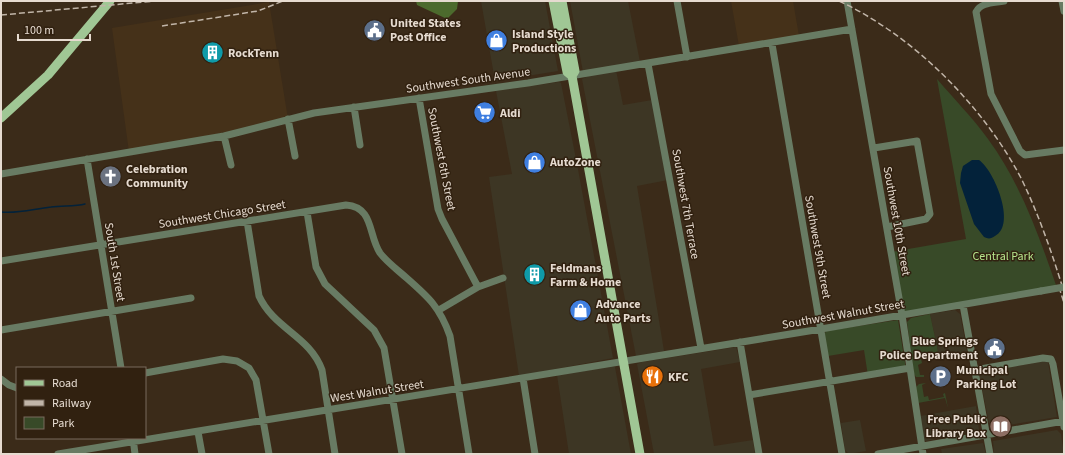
<svg xmlns="http://www.w3.org/2000/svg" width="1065" height="455" viewBox="0 0 1065 455" font-family="'Source Sans 3',sans-serif">
<rect width="100%" height="100%" fill="#3b2b19"/>
<path fill="#3d3624" d="M481,1H545L558,71L495,81Z
M570,1H628L640,62L583,72Z
M616,70L623,105L652,100L668,180L637,186L664,351L636,356L582,79L588,76Z
M559,82L561,83L577,164L613,358L519,376L489,177L512,174L496,91Z
M955,310L960,314L967,351L939,356L930,314Z
M736,347L740,362L701,369L714,446L753,440L755,454H654L637,364L642,362Z
M1046,361L1048,362L1057,417L990,428L979,373Z
M611,367H615L631,454H569L557,375Z
M976,406L979,430L926,441L924,440L920,416Z
M860,420L866,451L849,454L845,450L841,423Z
M1057,430L1061,434L1064,454H994L993,441Z
M983,443L986,454H942L941,449Z"/>
<path fill="#453119" d="M731,1H793L799,36L739,46Z
M269,2L288,119L129,152L112,28Z"/>
<path fill="#384a28" d="M937,79C954,99 973,118 988,139C1021,184 1039,236 1057,288L902,315L891,252L966,239Z
M930,314L939,356L963,352L964,353L955,357L954,354L921,359L922,363L918,365L920,375H924V377H916L914,374L907,322L911,318Z
M898,320L906,369L868,376L864,350L828,356L824,335L826,331Z
M926,383L922,385L924,397L928,396L929,400L944,397L943,394L945,393L948,408L945,398L918,403L916,387L919,384Z"/>
<path fill="#4c6a2d" d="M416,1H458L457,9L447,19L417,5Z"/>
<path fill="#03223a" d="M972,160H979C994,170 1017,225 995,236C991,239 988,239 984,237L974,224L960,183L961,173L963,166Z"/>
<g fill="none" stroke-linecap="round" stroke-linejoin="round">
<path stroke="#03223a" stroke-width="1.5" d="M1,212C18,214 33,209 51,207C62,205 74,207 85,204"/>
<path stroke="#687b63" stroke-width="7" d="M677,1L687,57
M847,1L902,315L923,454
M1004,1C994,3 981,2 976,12L991,94L1020,151L1025,155L1064,150
M1062,1L1064,11
M772,44L842,454
M648,64L701,348
M419,98L438,209L442,219L478,287
M354,107L360,145
M288,119L295,156
M224,136L231,165
M874,148L917,141L930,214L926,219L887,227
M87,159L121,368
M1,174L224,136L314,113L528,83L852,29
M307,212L316,267L325,284L374,330L384,348L402,454
M247,221L259,296C274,329 310,336 322,370L335,454
M1,261L346,205C374,207 368,235 380,253C386,261 395,268 402,274C427,296 439,305 450,336L469,454
M963,305L990,454
M439,310L478,287L503,278
M1,330L191,298
M740,342L759,454
M975,370L1043,358L1051,359L1053,364L1064,427
M145,373L223,359L237,361L249,368L256,380L269,454
M523,378L535,454
M1,379L9,385L17,388
M749,395L910,368
M198,432L202,454
M133,438L135,454
M58,454L821,329L1041,291
M878,454L1064,421"/>
<path stroke="#a0c795" stroke-width="9" d="M553,1L567,72L572,76L640,454
M562,1L575,71L572,76
M1,118L48,75L110,1"/>
<path stroke="#c1b5a8" stroke-width="1.5" stroke-dasharray="6 3" stroke-linecap="butt" d="M839,1C914,36 983,106 1021,178C1039,215 1052,253 1064,292
M1,15L155,1
M162,26L258,11L283,1
M1059,287L1064,303"/>
<path stroke="#687b63" stroke-width="7" d="M1041,291L1064,287"/>
</g>
<defs>
<symbol id="civic-disc" viewBox="-11 -11 22 22"><circle r="9.5" fill="#5c6f8a" stroke="#312110"/><path d="M-.6-6.5H3V-4.5H.6V-3L4-1V1h2V6H-6V1h2V-1L-.6-3ZM-1.2 2.5V6h2.4V2.5Z" fill="#fff"/></symbol>
<symbol id="shop-disc" viewBox="-11 -11 22 22"><circle r="9.5" fill="#3f7fe0" stroke="#312110"/><path d="M-5-2.5h2.3a2.7 3.5 0 0 1 5.4 0H5L5.5 6h-11ZM-1.5-2.5h3a1.5 2.3 0 0 0-3 0Z" fill="#fff"/></symbol>
<symbol id="building-disc" viewBox="-11 -11 22 22"><circle r="9.5" fill="#0f9aa8" stroke="#312110"/><path d="M-4-6H4V6H1V3H-1V6H-4ZM-2.5-4.3h1.7v1.8h-1.7ZM.8-4.3h1.7v1.8H.8ZM-2.5-1h1.7V.8h-1.7ZM.8-1h1.7V.8H.8Z" fill="#fff"/></symbol>
<symbol id="supermarket-disc" viewBox="-11 -11 22 22"><circle r="9.5" fill="#3f7fe0" stroke="#312110"/><path d="M-6-5.5h2.5l.6 2H6L4.5 2H-2.5L-4.4-4H-6ZM-1.5 3.2a1.3 1.3 0 1 0 .1 0ZM3 3.2a1.3 1.3 0 1 0 .1 0Z" fill="#fff"/></symbol>
<symbol id="church-disc" viewBox="-11 -11 22 22"><circle r="9.5" fill="#6b7280" stroke="#312110"/><path d="M-1.2-6h2.4v3.5h3.3v2.4h-3.3V6h-2.4V-.1h-3.3v-2.4h3.3Z" fill="#fff"/></symbol>
<symbol id="restaurant-disc" viewBox="-11 -11 22 22"><circle r="9.5" fill="#e8710a" stroke="#312110"/><path d="M-5-6h1v4h1v-4h1v4h1v-4h1v5L-1.5 .5V6h-2V.5L-5-1ZM5-6V6H3V1.5H1.5Q1.5-4 5-6Z" fill="#fff"/></symbol>
<symbol id="parking-disc" viewBox="-11 -11 22 22"><circle r="9.5" fill="#5c6f8a" stroke="#312110"/><path d="M-3.5-5.5H1a3.5 3.5 0 0 1 0 7H-1V5.5H-3.5ZM-1-3.4V-.6H.8a1.4 1.4 0 0 0 0-2.8Z" fill="#fff"/></symbol>
<symbol id="library-disc" viewBox="-11 -11 22 22"><circle r="9.5" fill="#8d6e63" stroke="#312110"/><path d="M-6-4Q-3-5.5-.7-3.5V5Q-3 3-6 4ZM6-4Q3-5.5 .7-3.5V5Q3 3 6 4Z" fill="#fff"/></symbol>
</defs>
<g fill-rule="evenodd">
<use href="#civic-disc" x="362" y="18" width="25" height="25"/>
<use href="#shop-disc" x="484" y="28" width="25" height="25"/>
<use href="#building-disc" x="200" y="40" width="25" height="25"/>
<use href="#supermarket-disc" x="472" y="100" width="25" height="25"/>
<use href="#shop-disc" x="522" y="150" width="25" height="25"/>
<use href="#church-disc" x="98" y="164" width="25" height="25"/>
<use href="#building-disc" x="522" y="262" width="25" height="25"/>
<use href="#shop-disc" x="568" y="298" width="25" height="25"/>
<use href="#civic-disc" x="982" y="336" width="25" height="25"/>
<use href="#restaurant-disc" x="640" y="364" width="25" height="25"/>
<use href="#parking-disc" x="928" y="364" width="25" height="25"/>
<use href="#library-disc" x="988" y="414" width="25" height="25"/>
</g>
<g text-anchor="middle" stroke-width="3" stroke-linejoin="round" paint-order="stroke">
<g font-size="12" font-weight="bold" fill="#e6dbd0" stroke="#312110" text-anchor="start">
<text x="390" y="27">United States<tspan x="390" dy="14">Post Office</tspan></text>
<text x="512" y="38">Island Style<tspan x="512" dy="14">Productions</tspan></text>
<text x="228" y="57">RockTenn</text>
<text x="500" y="117">Aldi</text>
<text x="550" y="166">AutoZone</text>
<text x="126" y="173">Celebration<tspan x="126" dy="14">Community</tspan></text>
<text x="550" y="272">Feldmans<tspan x="550" dy="14">Farm &amp; Home</tspan></text>
<text x="596" y="308">Advance<tspan x="596" dy="14">Auto Parts</tspan></text>
<text x="978" y="345" text-anchor="end">Blue Springs<tspan x="978" dy="14">Police Department</tspan></text>
<text x="956" y="374">Municipal<tspan x="956" dy="14">Parking Lot</tspan></text>
<text x="668" y="381">KFC</text>
<text x="986" y="423" text-anchor="end">Free Public<tspan x="986" dy="14">Library Box</tspan></text>
</g>
<g font-size="12" fill="#e6dbd0" stroke="#312110">
<text transform="translate(468 80) rotate(-8)" y="4">Southwest South Avenue</text>
<text transform="translate(442 159) rotate(79)" y="4">Southwest 6th Street</text>
<text transform="translate(686 204) rotate(80)" y="4">Southwest 7th Terrace</text>
<text transform="translate(222 214) rotate(-9)" y="4">Southwest Chicago Street</text>
<text transform="translate(897 221) rotate(80)" y="4">Southwest 10th Street</text>
<text transform="translate(818 247) rotate(80)" y="4">Southwest 9th Street</text>
<text transform="translate(115 262) rotate(81)" y="4">South 1st Street</text>
<text transform="translate(843 314) rotate(-10)" y="4">Southwest Walnut Street</text>
<text transform="translate(377 391) rotate(-9)" y="4">West Walnut Street</text>
</g>
<g font-size="12" fill="#b6e58c" stroke="#312110">
<text x="1003" y="260">Central Park</text>
</g>
</g>
<rect width="1065" height="455" fill="none" stroke="#e6dbd0" stroke-width="4"/>
<rect x="16" y="367" width="130" height="72" fill="#312110" stroke="#796b5d"/>
<rect x="24" y="380" width="20" height="6" fill="#a0c795" stroke="#796b5d"/>
<text x="52" y="387" font-size="12" fill="#e6dbd0">Road</text>
<rect x="24" y="400" width="20" height="6" fill="#c1b5a8" stroke="#796b5d"/>
<text x="52" y="407" font-size="12" fill="#e6dbd0">Railway</text>
<rect x="24" y="417" width="20" height="12" fill="#384a28" stroke="#796b5d"/>
<text x="52" y="427" font-size="12" fill="#e6dbd0">Park</text>
<path d="M18 34v6h72v-6" fill="none" stroke="#e6dbd0" stroke-width="2"/>
<text x="24" y="34" font-size="12" fill="#e6dbd0" stroke="#312110" stroke-width="3" paint-order="stroke">100 m</text>
</svg>
